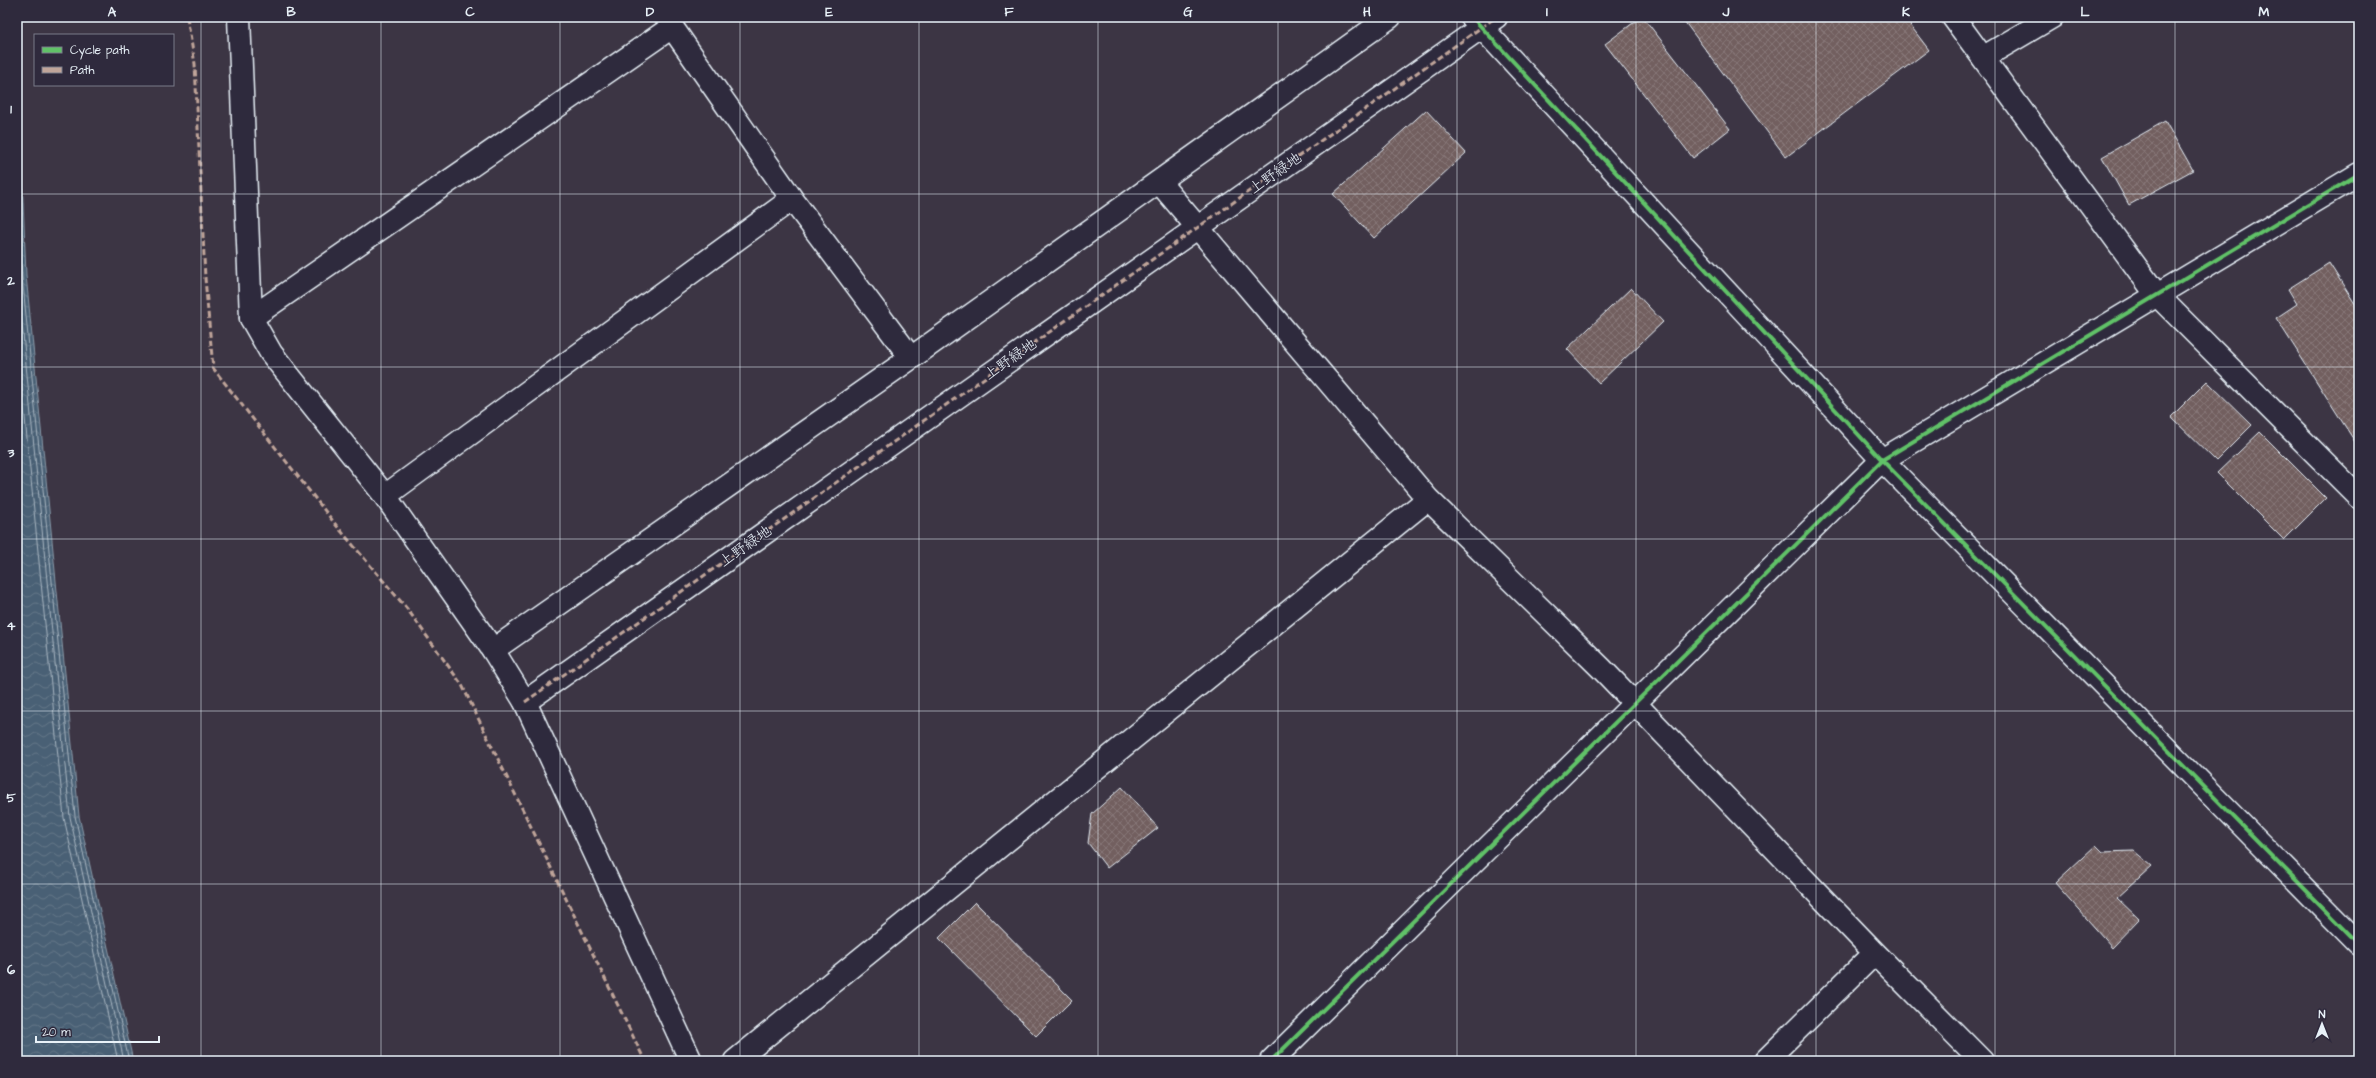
<svg xmlns="http://www.w3.org/2000/svg" width="2376" height="1078" viewBox="0 0 2376 1078" font-family="'Architects Daughter','Klee One',sans-serif">
<defs>
<pattern id="water-waves" width="16" height="10" patternUnits="userSpaceOnUse"><rect width="16" height="10" fill="#4a6074"/><path d="M0 5q4-4 8 0t8 0" fill="none" stroke="#647789"/></pattern>
<pattern id="building-cross-hatch" width="8" height="8" patternUnits="userSpaceOnUse"><rect width="8" height="8" fill="#725f5f"/><path d="M0 0l8 8M0 8l8-8" fill="none" stroke="#867677"/></pattern>
</defs>
<rect width="100%" height="100%" fill="#3c3544"/>
<filter id="ink" filterUnits="userSpaceOnUse"><feTurbulence type="fractalNoise" baseFrequency=".025" numOctaves="2"/><feDisplacementMap in="SourceGraphic" scale="8" xChannelSelector="R" yChannelSelector="G"/><feConvolveMatrix kernelMatrix="1 2 1 2 8 2 1 2 1" color-interpolation-filters="sRGB"/></filter>
<g filter="url(#ink)">
<path fill="url(#water-waves)" stroke="#899aa9" d="M17,51L26,275L79,816L133,1061H17Z"/>
<g fill="none" stroke-linecap="round" stroke-linejoin="round">
<path stroke="#a9b7c3" stroke-width="1" d="M17,149L22,275L75,816L129,1061
M17,272L70,817L124,1061
M17,336L64,818L118,1061"/>
</g>
<path fill="url(#building-cross-hatch)" stroke="#e8f1f8" d="M1641,17H1643L1730,129L1693,158L1605,44Z
M1681,17H1904L1929,50L1786,157Z
M1426,110L1466,153L1374,238L1333,194Z
M2165,121L2193,170L2129,205L2102,157Z
M2329,263L2359,310V448L2276,318L2297,304L2288,289Z
M1631,288L1663,322L1599,383L1567,349Z
M2207,381L2252,425L2216,461L2171,417Z
M2260,432L2326,498L2284,540L2217,473Z
M1122,787L1158,828L1107,868L1088,843L1092,814Z
M2096,845L2103,852L2134,851L2152,866L2117,898L2139,919L2112,947L2055,883Z
M975,902L1072,1000L1036,1036L939,938Z"/>
<g fill="none" stroke-linecap="round" stroke-linejoin="round">
<defs>
<path id="street" d="M1953,17L2156,294L2359,497
M1984,57L2052,17
M1159,182L1428,499L1601,668L1875,953L1982,1061
M251,318L672,27L792,199L911,358
M385,496L792,199
M493,650L911,358L1390,17
M525,702L1496,17
M735,1061L1428,499
M1765,1061L1875,953"/>
<path id="secondary" d="M239,17L251,318L271,353L385,496L493,650L525,702L691,1061
M1472,17L1882,460L2359,944
M1271,1061L1882,460L2359,174"/>
</defs>
<use href="#street" stroke="#e8f1f8" stroke-width="25"/>
<use href="#secondary" stroke="#e8f1f8" stroke-width="25"/>
<use href="#street" stroke="#2f2a3d" stroke-width="22"/>
<use href="#secondary" stroke="#2f2a3d" stroke-width="22"/>
<path stroke="#c0a59a" stroke-width="3" stroke-dasharray="6 3" stroke-linecap="butt" d="M187,17L195,64L205,278L213,368L336,525L408,610L462,685L645,1061
M525,702L1496,17"/>
<defs>
<path id="cycleway" d="M1472,17L1882,460L2359,944
M1271,1061L1882,460L2359,174"/>
</defs>
<use href="#cycleway" stroke="#2f2a3d" stroke-width="6"/>
<use href="#cycleway" stroke="#61c268" stroke-width="4"/>
</g>
</g>
<path fill="none" stroke="#e8f1f8" stroke-width="1" stroke-opacity="0.55" d="M201,17V1061M381,17V1061M560,17V1061M740,17V1061M919,17V1061M1098,17V1061M1278,17V1061M1457,17V1061M1636,17V1061M1816,17V1061M1995,17V1061M2175,17V1061M17,194H2359M17,367H2359M17,539H2359M17,711H2359M17,884H2359"/>
<g text-anchor="middle" stroke-width="3" stroke-linejoin="round" paint-order="stroke">
<g font-size="15" fill="#e8f1f8" stroke="#2f2a3d">
<text transform="translate(1275 173) rotate(-35)" y="5">上野緑地</text>
<text transform="translate(1010 359) rotate(-35)" y="5">上野緑地</text>
<text transform="translate(745 546) rotate(-35)" y="5">上野緑地</text>
</g>
</g>
<rect width="2376" height="1078" fill="none" stroke="#2f2a3d" stroke-width="44"/>
<rect x="34" y="34" width="140" height="52" fill="#2f2a3d" stroke="#797a88"/>
<rect x="42" y="47" width="20" height="6" fill="#61c268" stroke="#797a88"/>
<text x="70" y="54" font-size="12" fill="#e8f1f8">Cycle path</text>
<rect x="42" y="67" width="20" height="6" fill="#c0a59a" stroke="#797a88"/>
<text x="70" y="74" font-size="12" fill="#e8f1f8">Path</text>
<g transform="translate(2322 1024)" stroke="#2f2a3d" stroke-width="3" paint-order="stroke">
<path d="M0-3L7 15L0 10L-7 15Z" fill="#e8f1f8"/>
<text y="-6" font-size="11" font-weight="bold" text-anchor="middle" fill="#e8f1f8">N</text>
</g>
<path d="M36 1036v6h123v-6" fill="none" stroke="#e8f1f8" stroke-width="2"/>
<text x="42" y="1036" font-size="12" fill="#e8f1f8" stroke="#2f2a3d" stroke-width="3" paint-order="stroke">20 m</text>
<rect x="22" y="22" width="2332" height="1034" fill="none" stroke="#e8f1f8" stroke-width="1.5"/>
<g font-size="13" text-anchor="middle" font-weight="bold" fill="#e8f1f8">
<text x="112" y="16">A</text>
<text x="291" y="16">B</text>
<text x="470" y="16">C</text>
<text x="650" y="16">D</text>
<text x="829" y="16">E</text>
<text x="1009" y="16">F</text>
<text x="1188" y="16">G</text>
<text x="1367" y="16">H</text>
<text x="1547" y="16">I</text>
<text x="1726" y="16">J</text>
<text x="1906" y="16">K</text>
<text x="2085" y="16">L</text>
<text x="2264" y="16">M</text>
<text x="11" y="113">1</text>
<text x="11" y="285">2</text>
<text x="11" y="457">3</text>
<text x="11" y="630">4</text>
<text x="11" y="802">5</text>
<text x="11" y="974">6</text>
</g>
</svg>
